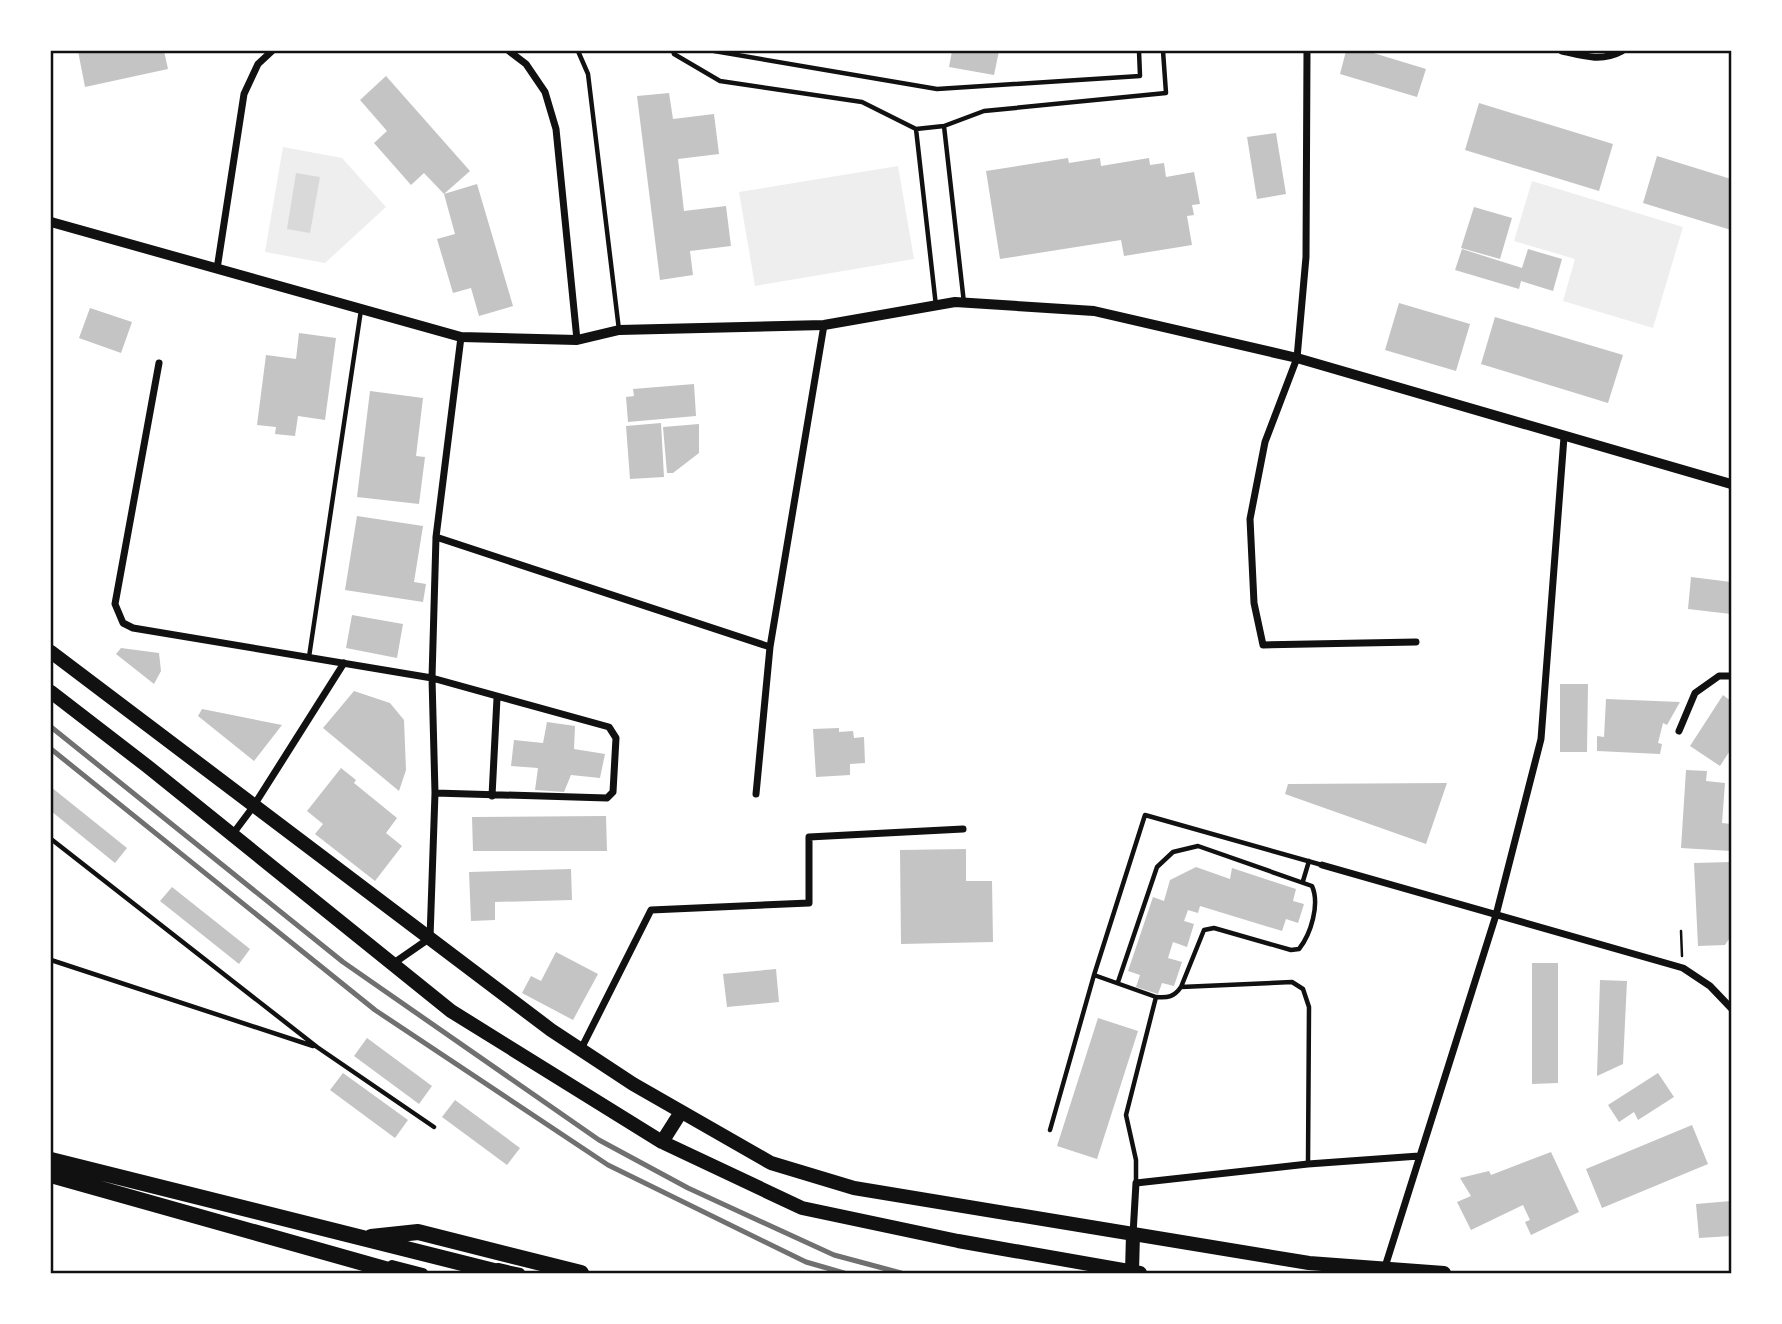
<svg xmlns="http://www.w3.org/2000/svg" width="1782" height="1324" viewBox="0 0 1782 1324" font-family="'Alegreya Sans',sans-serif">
<rect width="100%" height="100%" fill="#fff"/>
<path fill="#eee" d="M283,147L342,158L386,207L325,263L265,252Z
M898,166L914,259L755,286L739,192Z
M1532,181L1683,227L1653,328L1563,301L1575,259L1514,241Z"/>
<path fill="#d9d9d9" d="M296,173L320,177L310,233L287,229Z"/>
<path fill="#c4c4c4" d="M78,51H164L168,69L85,87Z
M952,51H999L994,75L949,67Z
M1346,51H1367L1426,69L1417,97L1340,74Z
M386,76L470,171L444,194L424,173L411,185L374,143L387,131L360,100Z
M669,93L673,119L714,114L719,154L678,159L684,211L726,206L731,246L690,251L693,275L660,280L637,96Z
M1479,103L1613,144L1599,191L1465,150Z
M1276,133L1286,194L1257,199L1247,137Z
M1657,156L1731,179V230L1643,203Z
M1068,158L1069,163L1100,158L1101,166L1149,158L1150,165L1164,163L1166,177L1194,172L1200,204L1192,205L1194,215L1187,216L1192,245L1124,256L1121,240L1000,259L986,171Z
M477,184L513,306L479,316L471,288L453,293L437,239L455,234L444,194Z
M1474,207L1512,218L1500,259L1461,248Z
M1462,249L1522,268L1528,249L1562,259L1553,291L1521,281L1519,289L1455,270Z
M1399,303L1470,324L1456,371L1385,350Z
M90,308L132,322L121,353L79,338Z
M1495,317L1623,355L1608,403L1481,364Z
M299,333L336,338L325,420L298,416L295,436L275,434L276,427L257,425L266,355L296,359Z
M694,384L696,416L628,422L626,397L634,396L633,389Z
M370,391L423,398L416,456L425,457L419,504L357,497Z
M661,423L664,477L630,479L626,426Z
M699,424V453L673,473H667L663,427Z
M357,516L423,526L414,582L426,584L423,602L345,590Z
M1691,577L1731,582V614L1688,609Z
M352,615L403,624L397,658L346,648Z
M121,648L159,653L161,671L154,684L116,654Z
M1560,684H1588L1587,752H1560Z
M354,691L390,703L404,720L406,770L399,791L323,728Z
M1723,695L1731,701V749L1720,766L1690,746Z
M1606,699L1680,702L1667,725L1663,723L1658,743L1662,744L1660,754L1597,751V736L1604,737Z
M202,709L282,725L254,761L198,716Z
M547,722L575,726L574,749L605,754L600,778L571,775L564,792L535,790L538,768L511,766L514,740L543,743Z
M839,728V732L853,731L854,738L864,737L865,763L850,764V775L816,777L813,729Z
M341,768L356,780L354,783L397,818L386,833L402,846L375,881L315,834L323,824L307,811Z
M1686,770L1707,771L1706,781L1725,783L1722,823L1731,824V851L1681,848Z
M1447,783L1426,844L1285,794L1288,784Z
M51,787L127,848L115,863L51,811Z
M606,816L607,851H473L472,817Z
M966,849V881H992L993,942L901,944L900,850Z
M1731,862V936L1725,945L1698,946L1694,863Z
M1196,867L1230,879L1232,868L1296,889L1293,901L1304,904L1298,923L1286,919L1282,931L1200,906L1198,913L1188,910L1184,921L1194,924L1187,947L1173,942L1168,958L1182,962L1174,986L1162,983L1158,994L1136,987L1140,975L1128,971L1153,897L1164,901L1170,880Z
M571,869L572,900L495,902V920L471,921L469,872Z
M172,887L250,949L239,964L160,901Z
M556,952L598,974L573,1020L522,993L531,976L541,981Z
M1532,963H1558V1083L1532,1084Z
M776,969L779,1002L727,1007L723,974Z
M1600,980L1627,981L1623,1064L1597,1076Z
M1098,1018L1138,1031L1097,1159L1057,1146Z
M367,1038L432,1086L419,1104L354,1056Z
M343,1073L408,1120L395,1138L330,1090Z
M1658,1073L1674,1097L1638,1120L1634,1112L1619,1122L1608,1105Z
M455,1100L520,1148L507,1165L442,1117Z
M1692,1125L1708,1164L1602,1208L1586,1169Z
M1551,1152L1579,1212L1531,1235L1525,1222L1530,1220L1523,1205L1471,1230L1457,1202L1471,1196L1460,1178L1489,1171L1491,1175Z
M1731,1201V1236L1699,1238L1696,1204Z"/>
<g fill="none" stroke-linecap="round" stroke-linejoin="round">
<path stroke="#111" stroke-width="2.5" d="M1681,931L1682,956"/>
<path stroke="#111" stroke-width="4.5" d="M578,51L588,74L619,330
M673,51L674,54L720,81L862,102L916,129L944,126L984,111L1166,93L1163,51
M714,51L937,89L1140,76L1139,51
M944,126L964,303
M916,129L936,306
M309,657L361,310
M51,839L317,1047L434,1127
M1303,881L1309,861
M51,960L313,1046
M1094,975L1156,997
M1118,982L1157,867L1173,852L1198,846L1312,886C1320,904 1311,934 1299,949L1291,950L1214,928L1204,930L1181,987
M1050,1130L1094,975L1145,815L1322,865
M1136,1183V1160L1126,1115L1156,997C1168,998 1174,997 1181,987L1292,982L1303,989L1309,1007L1308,1164"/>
<path stroke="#111" stroke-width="7" d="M509,51L526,64L545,92L556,129L577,340
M1307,51L1306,257L1297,358L1265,442L1250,519L1254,603L1263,645L1416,642
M1562,51C1583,56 1602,62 1622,51
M217,269L244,94L258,64L272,51
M159,363L115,604L123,623L133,628L432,678L609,727L616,738L613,792L607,798L435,793
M436,537L770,647
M1679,731L1695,693L1719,676H1731
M756,794L770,647L824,325
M492,796L497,698
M232,835L253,807L344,663
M1322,865L1683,968L1710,986L1731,1008
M391,965L430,938L435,793L432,678L436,537L461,337
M581,1049L651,910L809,903V837L963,829
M1133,1234L1136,1183L1308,1164L1419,1156
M1384,1270L1496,915L1541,739L1564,437"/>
<path stroke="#111" stroke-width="10" d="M51,222L461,337L577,340L619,330L824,325L955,302L1094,311L1297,358L1731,484
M392,1265L423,1273
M498,1268L520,1273"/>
<path stroke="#111" stroke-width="14" d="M51,652L551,1030L633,1084L771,1163L854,1188L1309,1263L1444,1273
M51,692L147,766L451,1011L662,1142L802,1208L958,1241L1140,1273
M662,1142L681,1112
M1132,1272L1133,1234"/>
<path stroke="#111" stroke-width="16" d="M51,1160L502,1273
M51,1175L399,1273
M371,1237L418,1232L581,1273"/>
<path stroke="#707070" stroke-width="5" d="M51,727L343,962L599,1140L688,1188L834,1255L901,1273
M51,749L375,1010L608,1165L806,1262L844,1273"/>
</g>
<rect width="1782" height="1324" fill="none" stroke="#ffffff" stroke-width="105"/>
<rect x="52" y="52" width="1678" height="1220" fill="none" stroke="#111" stroke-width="2.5"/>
</svg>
